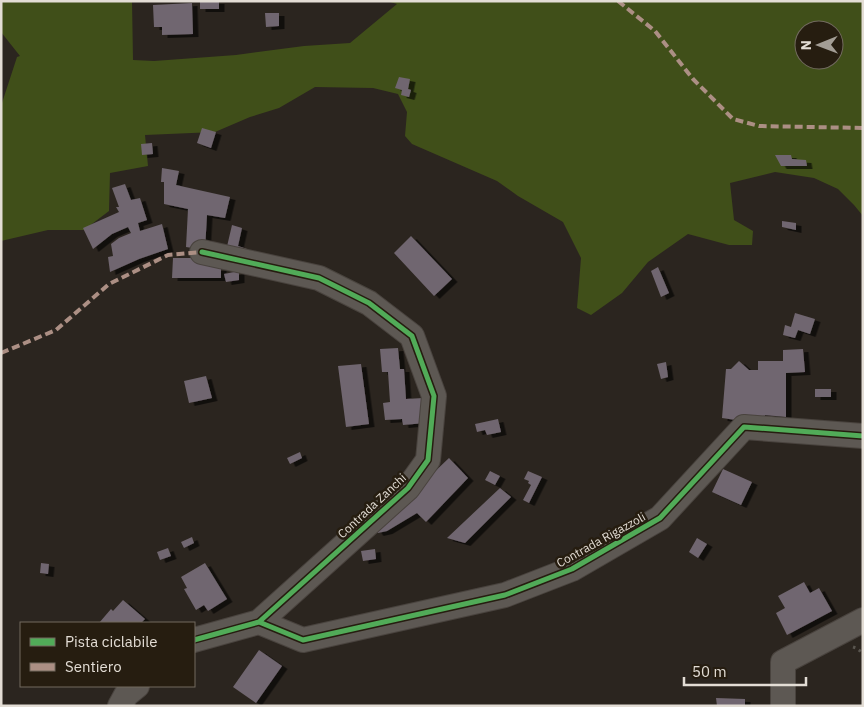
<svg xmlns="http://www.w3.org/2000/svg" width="864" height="707" viewBox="0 0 864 707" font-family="'IBM Plex Sans',sans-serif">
<defs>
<filter id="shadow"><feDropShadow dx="5.5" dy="3" stdDeviation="0" flood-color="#0009"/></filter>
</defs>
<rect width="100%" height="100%" fill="#2b251f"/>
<path fill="#404f19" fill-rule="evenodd" d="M1,1H132L133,60L154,61L236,55L304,46L350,43L397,4L387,1H863V216L854,205L838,189L814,178L775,172L730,183L734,220L753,231L752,245H729L688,234L648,262L622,293L591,315L577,308L581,258L563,222L518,196L497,181L412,144L405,136L407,112L398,94L373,88L315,87L279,108L250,117L215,132L145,135L148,166L110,173L109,211L84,230H48L1,241V106L17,57L20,56L1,32ZM804,30H834V60H804Z"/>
<path fill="#70666f" filter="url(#shadow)" d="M200,1H219V9H200Z
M192,3L193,34L162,35V27H154L153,5Z
M265,13H279V26L266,27Z
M399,77L410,79L408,89L411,90L409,97L401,95L402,90L395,88Z
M202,128L216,132L211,148L197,143Z
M152,143L153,154L142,155L141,144Z
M775,155H791L792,159L806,160L807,166H781Z
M162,168L179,171L176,185L230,197L225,218L207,215L205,250L186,247L188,209L164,204V182H161Z
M125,184L131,200L140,198L147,220L138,223L140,231L162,224L168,249L139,259L110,272L108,257L113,256L111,244L119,238L131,233L128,227L112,234L93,249L83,228L119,212L116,207H119L112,188Z
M782,221L796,223V230L782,227Z
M232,225L242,228L238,246L247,249L244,260L225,255Z
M411,236L452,279L434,296L394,253Z
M173,258H214V268H221V278H172Z
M658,267L669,293L661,297L651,271Z
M239,271V280L226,282L224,274Z
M795,313L815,319L810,334L798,330L795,338L783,335L785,325L791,327Z
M398,348L400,369H404L406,399L423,398L425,423L403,425L402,419L385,420L383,403L390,402L388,372H382L380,349Z
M803,349L805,372L786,373V417L765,415L764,424L722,418L726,369H731L739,361L749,370H758V361H783V350Z
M666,362L668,377L661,379L657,364Z
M361,364L369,424L346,427L338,366Z
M206,376L212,398L189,403L184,381Z
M815,389H831V397H815Z
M498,419L501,432L487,435L485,430L477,432L475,424Z
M300,452L302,458L290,464L287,458Z
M449,458L468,478L426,522L417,513L387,531L378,533L373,526L405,500Z
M723,469L752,482L741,505L712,492Z
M490,471L500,476L495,485L485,480Z
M528,471L542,477L529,503L523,500L531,485L528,483L529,481L524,479Z
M500,488L511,497L465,543L447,538Z
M192,537L194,543L184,548L181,542Z
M697,538L707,544L698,558L689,552Z
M168,548L171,556L160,560L157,552Z
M375,549L376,559L363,561L361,551Z
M41,563L49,564L48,574L40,573Z
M205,563L227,599L208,611L204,605L196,610L184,589L187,588L181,577Z
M804,582L810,593L819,588L832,611L787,635L776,613L785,608L778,596Z
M123,600L145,619L141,623H99L111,609L113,611Z
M259,650L282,666L256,703L233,687Z
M716,698L745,699V706H717Z"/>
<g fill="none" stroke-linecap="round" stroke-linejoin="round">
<defs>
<path id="minor" d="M259,622L303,640L505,595L572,569L660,518L744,427L863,436
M194,640L259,622L408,488L428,460L434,396L412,336L369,303L319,278L202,252
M120,706L126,695L137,686
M783,706V662L863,620"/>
</defs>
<use href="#minor" stroke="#49433e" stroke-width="26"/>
<path stroke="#59554f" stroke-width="3" stroke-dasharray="2.5 4" stroke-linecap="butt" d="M853,647L856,648L863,653"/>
<use href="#minor" stroke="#5d5853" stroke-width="24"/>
<path stroke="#ac8f84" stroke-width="4" stroke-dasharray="8 4" stroke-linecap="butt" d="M618,1L655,31L693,79L733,119L759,126L863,128
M1,353L56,330L109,284L168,255L202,252"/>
<defs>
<path id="cycleway" d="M259,622L303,640L505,595L572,569L660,518L744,427L863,436
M194,640L259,622L408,488L428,460L434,396L412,336L369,303L319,278L202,252"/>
</defs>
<use href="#cycleway" stroke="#261d10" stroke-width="8"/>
<use href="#cycleway" stroke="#51ab58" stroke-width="5"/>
</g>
<g text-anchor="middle" stroke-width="5" stroke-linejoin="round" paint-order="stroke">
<g font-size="12" fill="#e3ddd5" stroke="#261d10">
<text transform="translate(372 506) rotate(-43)" y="4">Contrada Zanchi</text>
<text transform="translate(601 540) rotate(-29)" y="4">Contrada Rigazzoli</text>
</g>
</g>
<rect width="864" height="707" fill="none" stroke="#e3ddd5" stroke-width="5"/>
<rect x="20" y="622" width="175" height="65" fill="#261d10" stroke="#726a5f"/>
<rect x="30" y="638" width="25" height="8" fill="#51ab58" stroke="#726a5f"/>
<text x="65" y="647" font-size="15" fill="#e3ddd5">Pista ciclabile</text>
<rect x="30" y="663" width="25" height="8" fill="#ac8f84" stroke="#726a5f"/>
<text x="65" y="672" font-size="15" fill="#e3ddd5">Sentiero</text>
<g transform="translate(819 45) rotate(269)"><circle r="24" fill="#261d10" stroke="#726a5f"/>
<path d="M0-4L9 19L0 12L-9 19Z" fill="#a39d95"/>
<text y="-8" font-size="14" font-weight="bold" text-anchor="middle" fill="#e3ddd5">N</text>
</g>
<path d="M684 677v8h122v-8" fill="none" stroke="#e3ddd5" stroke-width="2.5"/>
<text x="692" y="677" font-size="15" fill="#e3ddd5" stroke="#261d10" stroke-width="4" paint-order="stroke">50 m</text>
</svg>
